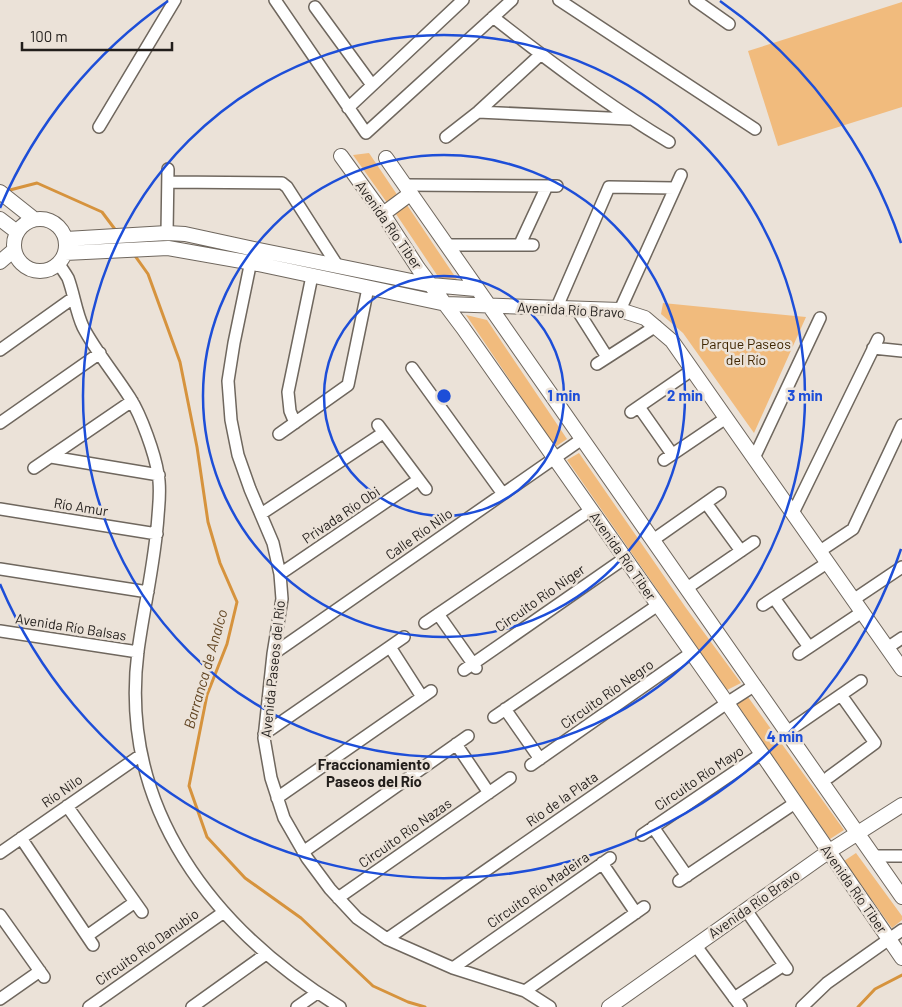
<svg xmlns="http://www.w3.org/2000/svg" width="902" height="1007" viewBox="0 0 902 1007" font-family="Barlow,sans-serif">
<rect width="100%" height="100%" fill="#ebe2d8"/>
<path fill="#f1bb7d" d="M902,2V107L778,146L748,51Z
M369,153L398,196L388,204L353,155Z
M407,205L458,281L439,278L394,211Z
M663,303L806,317L754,433L683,333L661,314Z
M466,315L487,320L567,439L555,447Z
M579,453L686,608L741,683L727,690L567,460Z
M748,697L844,830L830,839L737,704Z
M856,853L902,916V920L892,928L844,861Z"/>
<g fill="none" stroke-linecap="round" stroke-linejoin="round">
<path stroke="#d6933d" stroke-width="3" d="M6,191L37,183L102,212L117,232
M133,253L148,274L180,362L197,447L208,522L220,563L237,602L227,644L207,695L189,786L207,837L245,878L301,918L373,986L408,1002L425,1007
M858,1007L875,989L902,975"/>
<defs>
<path id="minor" d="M275,0L366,133L512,0
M559,0L755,129
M695,0L729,24
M315,7L372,85
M493,17C550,62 607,105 669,142
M348,108L463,0
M478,112L630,119
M99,127L175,0
M446,137L478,112L540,55
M168,182L282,183L287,187L337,265
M405,185L557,186
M167,233L168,169
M520,244L547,186
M448,245H533
M252,256L234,343L228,381L231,420L238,455L250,489L273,543L280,574L282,599L273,654L264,738L271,778L284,818L307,858L330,889L357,918L387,939L453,968L525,991L550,1007
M59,264C62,269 65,273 68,278C74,294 76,312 83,327C96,352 115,374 130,398C141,415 155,454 158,474C161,488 159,502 158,516C155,562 144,606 138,651C118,808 213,929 340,1007
M557,307L609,187L674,188
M576,308L607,357
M620,310L681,175
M873,348L902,351
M0,350L73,298
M597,364L656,326
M412,368L503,494
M639,407L672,454
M631,412L692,370
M0,423L100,353
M295,423L290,411L288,392L312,276
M378,425L426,489
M279,434L348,385L368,288
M51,457L159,475
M754,458L820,318
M664,460L726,418
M34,468L132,401
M706,503L741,551
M0,509L157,534
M793,513L878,339
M261,514L383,433
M653,540L720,493
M820,551L853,529L902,425
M0,569L148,592
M280,574L418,480
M687,588L754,542
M774,598L809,647
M853,600L902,567
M763,605L827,563
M438,614L476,668
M425,623L591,510
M0,631L138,652
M390,647L422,697
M887,648L902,638
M273,654L582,439
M799,654L862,612
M464,670L625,558
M505,709L540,759
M494,717L658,605
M787,732L861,681
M264,734L404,637
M456,744L489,793
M531,765L691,653
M829,777L875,743L841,695
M277,798L431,691
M67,806L142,912
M653,827L687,876
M642,835L761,754
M21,838L93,945
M303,852L468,736
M0,853L141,755
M873,856H902
M602,863L636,913
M679,881L795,803
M338,898L510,778
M746,910L787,969
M0,915L44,977
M87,936L135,902
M387,939L727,703L755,685
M696,946L741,1007
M453,968L610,858
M525,991L644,907
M734,998L784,965
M0,999L40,971
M89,1007L224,912
M192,1007L266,954
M297,1007L317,993
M802,1007L827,983L902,930"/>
<path id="tertiary" d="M341,156L383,214L418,268L463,328L727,703L902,958
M386,158L902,897
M0,192L34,219
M383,214L410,194
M14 245a26 26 0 1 1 52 0a26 26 0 1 1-52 0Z
M0,219L17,232
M66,239L167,233L185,234L254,249L431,285L476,289
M65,253L168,248L258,264L446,304L620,310L645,318L672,341L902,669
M0,262L14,250
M609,1007L828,852L902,805"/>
</defs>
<use href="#minor" stroke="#6f675e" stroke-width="14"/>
<use href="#tertiary" stroke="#6f675e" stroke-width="16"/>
<use href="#minor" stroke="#fff" stroke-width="11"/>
<use href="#tertiary" stroke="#fff" stroke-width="14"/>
</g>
<g fill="none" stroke="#1d4ed8" stroke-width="2.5">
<circle cx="444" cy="396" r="120"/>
<circle cx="444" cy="396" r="241"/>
<circle cx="444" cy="396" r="361"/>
<path d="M901 549A482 482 0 0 1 0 584M0 208A482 482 0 0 1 168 1M720 1A482 482 0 0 1 901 243"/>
</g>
<g text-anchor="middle" stroke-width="5" stroke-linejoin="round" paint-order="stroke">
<g font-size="14" fill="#221e1b" stroke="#ebe2d8">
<text transform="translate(389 225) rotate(55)" y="5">Avenida Río Tiber</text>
<text transform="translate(571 310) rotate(3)" y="5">Avenida Río Bravo</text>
<text transform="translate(81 507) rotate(9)" y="5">Río Amur</text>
<text transform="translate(341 515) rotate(-34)" y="5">Privada Río Obi</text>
<text transform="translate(419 534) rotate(-35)" y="5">Calle Río Nilo</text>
<text transform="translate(623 556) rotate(55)" y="5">Avenida Río Tiber</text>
<text transform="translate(540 598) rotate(-35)" y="5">Circuito Río Niger</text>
<text transform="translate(71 627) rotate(9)" y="5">Avenida Río Balsas</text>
<text transform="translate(273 669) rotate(-84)" y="5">Avenida Paseos del Río</text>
<text transform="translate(607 694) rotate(-35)" y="5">Circuito Río Negro</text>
<text transform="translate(699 778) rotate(-34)" y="5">Circuito Río Mayo</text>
<text transform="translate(62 791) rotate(-35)" y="5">Río Nilo</text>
<text transform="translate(562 799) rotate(-35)" y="5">Río de la Plata</text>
<text transform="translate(405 833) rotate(-35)" y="5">Circuito Río Nazas</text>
<text transform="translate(854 889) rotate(55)" y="5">Avenida Río Tiber</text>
<text transform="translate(538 890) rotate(-35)" y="5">Circuito Río Madeira</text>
<text transform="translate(754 904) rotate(-35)" y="5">Avenida Río Bravo</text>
<text transform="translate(147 947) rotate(-35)" y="5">Circuito Río Danubio</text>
</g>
<g font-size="14" fill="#3f2500" stroke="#ebe2d8">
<text x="746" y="349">Parque Paseos<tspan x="746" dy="16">del Río</tspan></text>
</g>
<g font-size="15" font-style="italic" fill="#624522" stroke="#ebe2d8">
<text transform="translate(206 669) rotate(-74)" y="5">Barranca de Analco</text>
</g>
<g font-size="15" font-weight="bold" fill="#221e1b" stroke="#ebe2d8">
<text x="374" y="770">Fraccionamiento<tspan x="374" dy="17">Paseos del Río</tspan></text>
</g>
</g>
<circle cx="444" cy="396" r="8" fill="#1d4ed8" stroke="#ebe2d8" stroke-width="2.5"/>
<g font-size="15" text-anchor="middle" font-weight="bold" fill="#1d4ed8" stroke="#ebe2d8" stroke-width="5" stroke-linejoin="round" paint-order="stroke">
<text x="564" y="401">1 min</text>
<text x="685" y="401">2 min</text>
<text x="805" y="401">3 min</text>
<text x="785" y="742">4 min</text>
</g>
<path d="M22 42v8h150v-8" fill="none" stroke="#221e1b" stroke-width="2.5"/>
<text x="30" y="42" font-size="15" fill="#221e1b" stroke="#ebe2d8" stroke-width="4" paint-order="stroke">100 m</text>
</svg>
